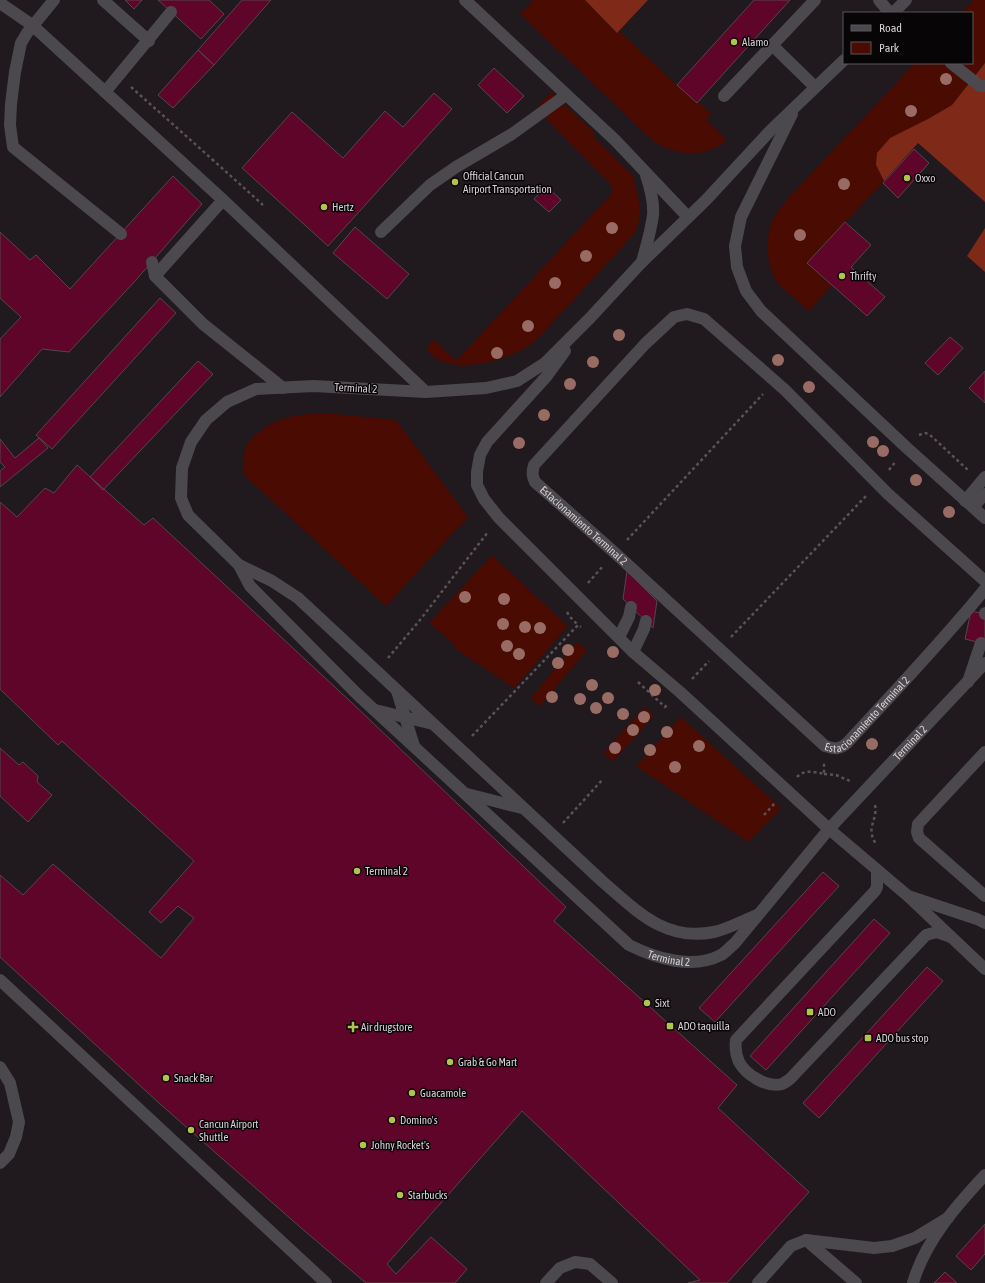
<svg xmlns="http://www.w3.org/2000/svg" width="985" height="1283" viewBox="0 0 985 1283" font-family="'Asap Condensed',sans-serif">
<rect width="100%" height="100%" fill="#20191e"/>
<path fill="#490b02" d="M533,0H585L617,33L619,31L677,85L712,114L706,120L727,140C705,159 677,156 653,141L520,14Z
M974,0H985V63L952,105L928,119L876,165L884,181L807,263L832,285L809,311C800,302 788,294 779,284C765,267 764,235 775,216C779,209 785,202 790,196L915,63H972V13H962Z
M551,92L595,133L593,136L633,176L639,200L640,217L635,233L542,334C538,338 535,342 531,344C508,361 448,378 428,351C428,346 429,343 434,340L456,361L612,193L611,185L536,108Z
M325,413L396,420L468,517L386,606L243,474C243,463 243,449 249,441C251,438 255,435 258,433C278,416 300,414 325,413Z
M492,555L568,626L514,688L453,647L455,645L429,623Z
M577,642L587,650L540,706L531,698Z
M645,707L654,716L613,761L603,753Z
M681,717L781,808L748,842L636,766Z"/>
<path fill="#7f2918" d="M585,0H648L617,33Z
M985,63V202L918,143L884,181L876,165L877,153L890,138L928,119L952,105Z
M985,228V272L967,256Z"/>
<path fill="#60052a" stroke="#524749" d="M125,0H142L134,9Z
M158,0H209L224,14L201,39Z
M242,0H271L214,65L198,50Z
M754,0H790L697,103L677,85Z
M198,50L214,65L173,108L158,95Z
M494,68L524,96L507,113L478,85Z
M434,93L452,109L328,246L242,168L292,112L343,158L385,111L403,127Z
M914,149L929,163L898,198L883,183Z
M173,176L202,204L136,280L69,352L42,349L0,397V339L21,317L0,298V232L30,260L36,255L70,289Z
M546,186L561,200L549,212L534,199Z
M845,222L871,245L851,267L885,297L867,316L807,263Z
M355,227L409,274L387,299L333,253Z
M160,298L176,313L52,449L36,435Z
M950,337L963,348L938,375L925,363Z
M198,361L213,374L103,490L90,477Z
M985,371V403L969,388Z
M39,438L48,448L0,487V471L5,467L0,462V439L15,458Z
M77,465L144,525L153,518L351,702L566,907L554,921L737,1085L718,1108L809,1192L727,1283H688L700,1280L522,1111L387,1264L396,1274L431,1237L467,1269L455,1283H366L300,1227L159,1103L0,957V875L23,895L53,864L161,958L194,918L178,906L161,923L149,912L194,861L62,741L58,745L0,689V502L17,517L45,488L54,493Z
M627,571L657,601L653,628L623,599Z
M971,611L985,614V644L965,639Z
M0,748L19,765L23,762L38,776L37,782L52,795L28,822L0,796Z
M823,872L839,886L715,1022L699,1008Z
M874,919L890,933L766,1070L750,1056Z
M927,967L943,981L819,1118L803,1103Z
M985,1224V1254L971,1270L956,1256Z
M945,1272L957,1283H934Z"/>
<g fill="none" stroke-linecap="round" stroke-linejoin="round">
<path stroke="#595257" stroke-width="2.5" stroke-dasharray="3 3" stroke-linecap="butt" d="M131,87L213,160
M212,161L213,160L263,205
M919,435L925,433L929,434L969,471
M889,470L896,461
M627,540L763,394
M588,583L603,566
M567,612L570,617L578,625
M731,637L866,496
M388,658L420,620L488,532
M692,679L709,661
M638,682L665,707L667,705
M472,736L578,625L581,627
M824,774L836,775L850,781
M797,777C804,769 815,772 824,774V763
M875,805C878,821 865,827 876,844
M764,815L775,803
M563,823L603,779"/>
<g stroke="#4b494d" stroke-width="12">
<path d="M54,0L27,33L21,43L15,72L11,104L10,125L13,147L121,234"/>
<path d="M103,0L149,41"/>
<path d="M879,0L890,13"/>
<path d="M772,45L815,87"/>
<path d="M951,63L980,86H985"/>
<path d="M105,92L171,12"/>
<path d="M724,96L815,0"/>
<path d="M223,200L155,276L203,324L283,388"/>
<path d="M381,232L430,185L456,167L512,134L566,95"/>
<path d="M152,262L155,276"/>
<path d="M965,501L985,477"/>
<path d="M973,507L985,494"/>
<path id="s1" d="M985,581L888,494L785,390L704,319L687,314L674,317L645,344L534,465C532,472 532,476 535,482L615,553L825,746C835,749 839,750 847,743C894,692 941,643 985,589"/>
<path d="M985,614V613"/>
<path d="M619,637L629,617L631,607"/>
<path d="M633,652L644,629L646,621"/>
<path d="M968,682L981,643"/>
<path d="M985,752L918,824L917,832L919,838L985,896"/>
<path d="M877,870V887L875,891L736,1040C735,1047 736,1055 739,1062C746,1075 767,1088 782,1084C785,1083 788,1080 790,1079L926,935L937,932L951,937"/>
<path d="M908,896L977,919L985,923"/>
<path d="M0,980L326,1283"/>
<path d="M0,1067L10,1083L19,1122L16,1137L9,1154L0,1163"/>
<path d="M806,1240L856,1283"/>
<path d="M546,1283L560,1268L575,1262L590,1264L612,1283"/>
<path d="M758,1283L791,1246L806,1240L874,1248L892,1246L915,1238L948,1218"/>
</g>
<g stroke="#4b494d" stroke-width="12">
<path d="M465,0L615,140L688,217"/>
<path d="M0,3L32,25L223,200L426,392"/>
<path d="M893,13L906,0"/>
<path id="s2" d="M844,60L771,130L706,200L641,263L590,318L545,363L517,381L486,388L426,392L313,386L256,389L227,402L206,420L191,442L182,468L181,498L188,515L239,565L250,586L358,695L629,945C655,958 692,970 721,955C726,952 730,947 735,943L829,829L985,663"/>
<path d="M792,114L741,217L735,246L737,267L746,291L761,311L907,448L985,518"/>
<path d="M642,262C646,247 651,231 653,215C654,202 650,187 646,175"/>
<path d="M565,351L546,377L487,442L480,455L477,472V485L484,499L499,518L633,652L680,692L829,829L908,896L985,969"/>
<path d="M239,565L272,581L298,598L603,882C637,911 665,942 714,932C728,929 744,920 757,915"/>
<path d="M397,691L414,746"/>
<path d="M375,710L433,724"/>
<path d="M467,794L522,808"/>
<path d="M913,1283C925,1241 956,1206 985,1175"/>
</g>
</g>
<g fill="#986c65">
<circle cx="946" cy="79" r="6"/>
<circle cx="911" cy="111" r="6"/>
<circle cx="844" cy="184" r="6"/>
<circle cx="612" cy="228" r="6"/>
<circle cx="800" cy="235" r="6"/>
<circle cx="586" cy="256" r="6"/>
<circle cx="555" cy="283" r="6"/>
<circle cx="528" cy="326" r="6"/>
<circle cx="619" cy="335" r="6"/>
<circle cx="497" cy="353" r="6"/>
<circle cx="778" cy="360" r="6"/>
<circle cx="593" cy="362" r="6"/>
<circle cx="570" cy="384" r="6"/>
<circle cx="809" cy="387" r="6"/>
<circle cx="544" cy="415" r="6"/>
<circle cx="873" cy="442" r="6"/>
<circle cx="519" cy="443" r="6"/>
<circle cx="883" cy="451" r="6"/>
<circle cx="916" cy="480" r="6"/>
<circle cx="949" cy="512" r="6"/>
<circle cx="465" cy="597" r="6"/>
<circle cx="504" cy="599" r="6"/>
<circle cx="503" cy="624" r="6"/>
<circle cx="525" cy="627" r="6"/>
<circle cx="540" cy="628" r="6"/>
<circle cx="507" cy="646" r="6"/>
<circle cx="568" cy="650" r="6"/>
<circle cx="613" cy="652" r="6"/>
<circle cx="519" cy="654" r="6"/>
<circle cx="558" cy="663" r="6"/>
<circle cx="592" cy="685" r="6"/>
<circle cx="655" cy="690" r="6"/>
<circle cx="552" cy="697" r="6"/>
<circle cx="608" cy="698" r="6"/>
<circle cx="580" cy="699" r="6"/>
<circle cx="596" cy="708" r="6"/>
<circle cx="623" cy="714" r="6"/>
<circle cx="644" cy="717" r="6"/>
<circle cx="633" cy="730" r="6"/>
<circle cx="667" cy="732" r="6"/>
<circle cx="872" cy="744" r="6"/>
<circle cx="699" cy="746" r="6"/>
<circle cx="615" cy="748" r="6"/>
<circle cx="650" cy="750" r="6"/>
<circle cx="675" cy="767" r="6"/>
</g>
<g fill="#b2c34c" stroke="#080507" stroke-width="1.5">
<circle cx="734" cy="42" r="4"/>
<circle cx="907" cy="178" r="4"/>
<circle cx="455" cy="182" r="4"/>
<circle cx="324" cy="207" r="4"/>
<circle cx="842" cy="276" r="4"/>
<circle cx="357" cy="871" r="4"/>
<circle cx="647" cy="1003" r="4"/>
<rect x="806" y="1008" width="8" height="8" rx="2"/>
<rect x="666" y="1022" width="8" height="8" rx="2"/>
<path d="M351 1021h4v4h4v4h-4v4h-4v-4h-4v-4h4z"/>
<rect x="864" y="1034" width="8" height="8" rx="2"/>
<circle cx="450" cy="1062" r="4"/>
<circle cx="166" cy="1078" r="4"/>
<circle cx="412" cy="1093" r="4"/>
<circle cx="392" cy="1120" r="4"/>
<circle cx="191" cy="1130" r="4"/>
<circle cx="363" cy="1145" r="4"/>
<circle cx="400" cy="1195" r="4"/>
</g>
<g text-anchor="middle" stroke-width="3" stroke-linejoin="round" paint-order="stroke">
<g font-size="11" fill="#d6d0d4" stroke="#080507" text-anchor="start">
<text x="742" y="46">Alamo</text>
<text x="463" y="180">Official Cancun<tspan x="463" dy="13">Airport Transportation</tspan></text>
<text x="915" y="182">Oxxo</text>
<text x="332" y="211">Hertz</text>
<text x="850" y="280">Thrifty</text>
<text x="365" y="875">Terminal 2</text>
<text x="655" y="1007">Sixt</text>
<text x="818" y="1016">ADO</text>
<text x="678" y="1030">ADO taquilla</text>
<text x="361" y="1031">Air drugstore</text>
<text x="876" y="1042">ADO bus stop</text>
<text x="458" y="1066">Grab &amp; Go Mart</text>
<text x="174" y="1082">Snack Bar</text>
<text x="420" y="1097">Guacamole</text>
<text x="400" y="1124">Domino's</text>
<text x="199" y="1128">Cancun Airport<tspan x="199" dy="13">Shuttle</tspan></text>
<text x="371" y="1149">Johny Rocket's</text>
<text x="408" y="1199">Starbucks</text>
</g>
<g font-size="11" fill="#d6d0d4" stroke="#080507">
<text transform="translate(356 388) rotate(3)" y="4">Terminal 2</text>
<text dy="4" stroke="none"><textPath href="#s1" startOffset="702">Estacionamiento Terminal 2</textPath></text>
<text dy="4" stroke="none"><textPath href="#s1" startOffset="1085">Estacionamiento Terminal 2</textPath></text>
<text dy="4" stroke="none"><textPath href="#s2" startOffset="1881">Terminal 2</textPath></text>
<text dy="4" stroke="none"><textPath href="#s2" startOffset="1543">Terminal 2</textPath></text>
</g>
</g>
<rect x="843" y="12" width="130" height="52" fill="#080507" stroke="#5a5659"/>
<rect x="851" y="25" width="20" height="6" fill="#4b494d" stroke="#5a5659"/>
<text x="879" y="32" font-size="12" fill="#d6d0d4">Road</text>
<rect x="851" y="42" width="20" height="12" fill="#490b02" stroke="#5a5659"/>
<text x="879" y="52" font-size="12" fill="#d6d0d4">Park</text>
</svg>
